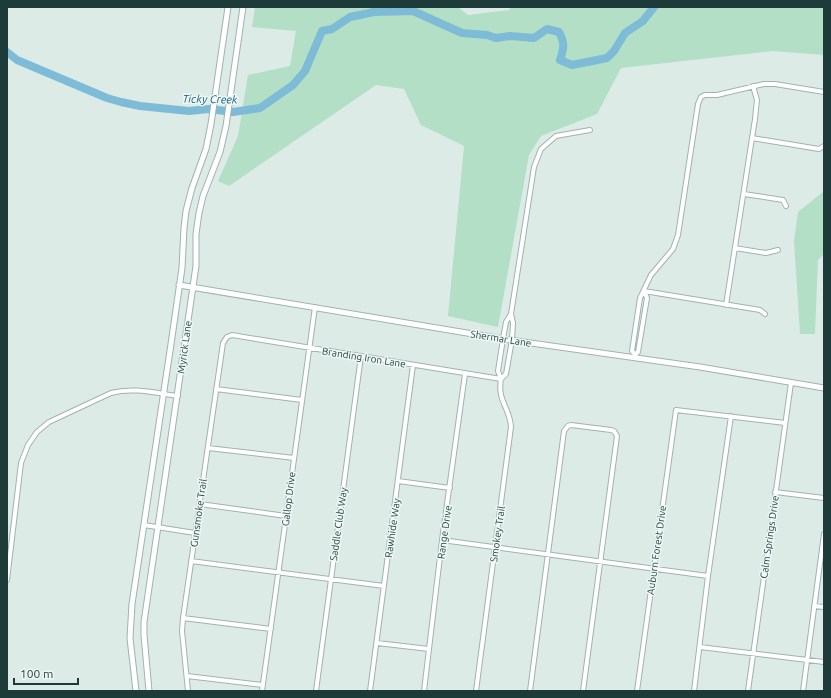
<svg xmlns="http://www.w3.org/2000/svg" width="831" height="698" viewBox="0 0 831 698" font-family="Ubuntu,sans-serif">
<rect width="100%" height="100%" fill="#ddebe7"/>
<path fill="#b2dfc6" d="M255,7H458L468,15L509,10L511,7H824V55L772,51L621,68L597,114L541,136L529,155L498,327L448,316L464,146L421,125L404,89L376,85L229,186L218,181L238,136L248,75L290,66L296,31L252,27Z
M824,191V254L818,260L815,334H800L794,241L798,212Z"/>
<g fill="none" stroke-linecap="round" stroke-linejoin="round">
<path stroke="#7dbbd7" stroke-width="8" d="M7,52L17,60L107,98L121,102L140,106L189,111L209,109L233,112L260,108L293,85L305,71L322,31L332,29L350,17L374,12L413,11L462,33L487,35L496,38L510,36L534,38L547,29L559,32C565,43 564,48 560,60L572,65L607,58L614,51L625,33L643,21L654,7"/>
<defs>
<path id="minor" d="M752,138L819,149L824,146
M744,194L783,200L786,206
M735,248L766,253L778,250
M644,291L760,310L765,314
M726,305L755,119L757,100L753,86
M511,314L506,322L503,339L498,371L501,379L506,374L512,340L513,323L511,314L534,167L541,149L556,136L590,130
M635,354L632,351L640,298L651,275L673,249L678,235L698,104L701,97L705,95H717L764,84H775L824,92
M635,355L638,352L647,298L644,291
M216,389L302,400
M208,448L294,458
M398,481L450,488
M775,492L824,498
M200,504L286,516
M144,525L195,533
M442,540L708,576
M191,561L384,586
M7,580L21,463L28,445L37,432L49,422L111,393C133,387 155,393 178,396
M814,606L824,607
M183,618L271,629
M377,643L429,649
M700,647L824,662
M187,676L263,685
M188,691L182,631L183,618L223,343L227,337L232,335L501,379C497,401 510,408 511,427L476,691
M262,691L315,307
M316,691L361,356
M370,691L413,365
M424,691L442,540L465,374
M530,691L564,431L568,426L571,425L611,430L614,431L617,436L583,691
M637,691L676,410L785,423
M694,691L708,576L731,416
M748,691L791,383
M803,691L824,534"/>
<path id="tertiary" d="M179,285L503,339L700,367L824,388
M136,691L130,638L132,604L171,344L182,268L184,228L186,211L192,188L206,149L211,124L228,7
M149,691L144,635V622L196,266V234L199,213L203,196L220,152L226,126L243,7"/>
</defs>
<use href="#minor" stroke="#a0b3af" stroke-width="6"/>
<use href="#tertiary" stroke="#a0b3af" stroke-width="7"/>
<use href="#minor" stroke="#fff" stroke-width="4"/>
<use href="#tertiary" stroke="#fff" stroke-width="5"/>
</g>
<g text-anchor="middle" stroke-width="3" stroke-linejoin="round" paint-order="stroke">
<g font-size="10" fill="#1d3b38" stroke="#edf7f4">
<text transform="translate(501 338) rotate(9)" y="4">Shermar Lane</text>
<text transform="translate(184 347) rotate(-82)" y="4">Myrick Lane</text>
<text transform="translate(364 357) rotate(9)" y="4">Branding Iron Lane</text>
<text transform="translate(288 499) rotate(-83)" y="4">Gallop Drive</text>
<text transform="translate(198 513) rotate(-82)" y="4">Gunsmoke Trail</text>
<text transform="translate(338 524) rotate(-82)" y="4">Saddle Club Way</text>
<text transform="translate(392 528) rotate(-82)" y="4">Rawhide Way</text>
<text transform="translate(444 532) rotate(-82)" y="4">Range Drive</text>
<text transform="translate(497 534) rotate(-82)" y="4">Smokey Trail</text>
<text transform="translate(769 537) rotate(-82)" y="4">Calm Springs Drive</text>
<text transform="translate(656 550) rotate(-82)" y="4">Auburn Forest Drive</text>
</g>
<g font-size="11" font-style="italic" fill="#115a7d" stroke="#edf7f4">
<text transform="translate(210 99) rotate(1)" y="4">Ticky Creek</text>
</g>
</g>
<rect width="831" height="698" fill="none" stroke="#1d3b38" stroke-width="16"/>
<path d="M14 678v6h64v-6" fill="none" stroke="#1d3b38" stroke-width="2"/>
<text x="20" y="678" font-size="12" fill="#1d3b38" stroke="#edf7f4" stroke-width="3" paint-order="stroke">100 m</text>
</svg>
